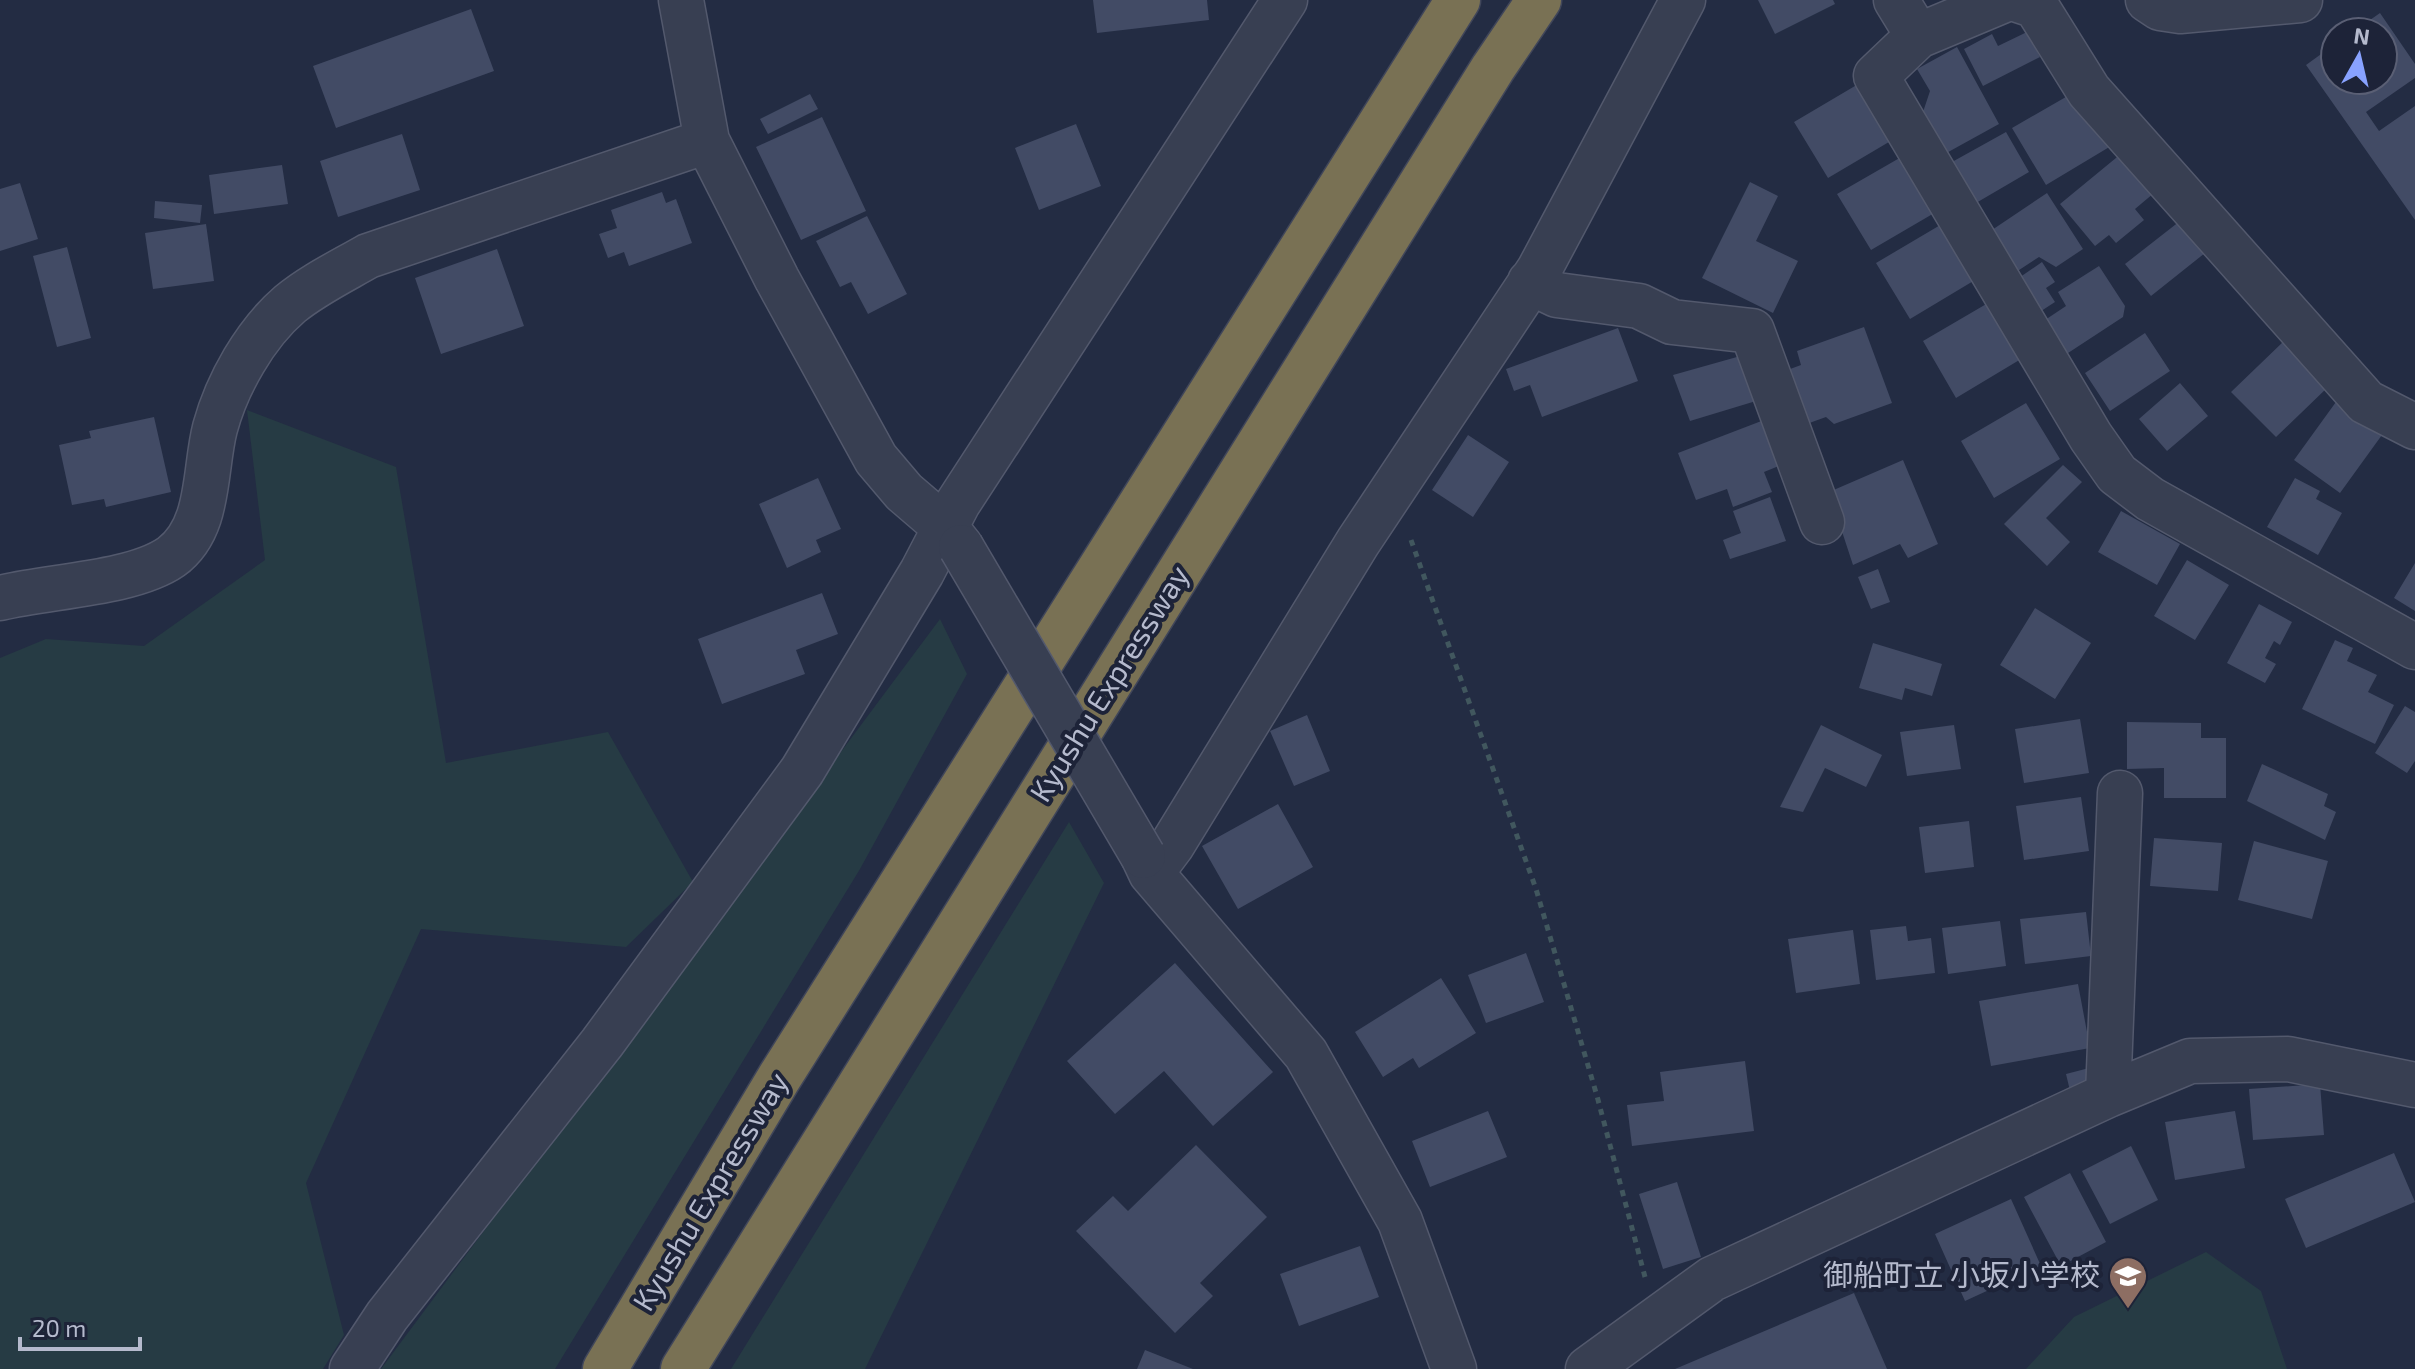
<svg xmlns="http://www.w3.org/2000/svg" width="2415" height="1369" viewBox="0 0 2415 1369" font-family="'Exo 2','Noto Sans JP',sans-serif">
<rect width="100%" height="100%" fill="#232c43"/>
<path fill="#263b44" d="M247,410L396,467L446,763L608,732L693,882L626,947L421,929L306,1183L344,1335L323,1369H0V658L46,639L144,646L265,560Z
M940,619L967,674L860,869L555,1369H381Z
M1069,822L1104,883L865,1369H731Z
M2206,1252L2261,1291L2287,1369H2026L2074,1317Z"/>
<path fill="#424b65" d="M1093,0H1207L1209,20L1097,33Z
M1758,0H1833L1835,4L1775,34Z
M471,9L494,71L336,128L313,66Z
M2380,13L2415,64V78L2366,112L2379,131L2415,106V220L2306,65L2335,44V80H2383V32H2353Z
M2027,32L2040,57L1983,86L1964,49L1992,34L1998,46Z
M1957,47L1999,124L1941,156L1920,121L1930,91L1917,69Z
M1860,83L1894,139L1828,178L1794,122Z
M2078,90L2111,146L2046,185L2012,128Z
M810,94L818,109L768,134L760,119Z
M822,117L866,211L801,240L756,147Z
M1076,124L1101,186L1039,210L1015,148Z
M2006,132L2029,172L1976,203L1952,162Z
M402,134L420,190L338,217L320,161Z
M2122,153L2154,193L2135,209L2144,220L2116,243L2109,235L2095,246L2060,204Z
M1903,156L1936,212L1871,250L1837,194Z
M282,165L288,204L214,214L209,175Z
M1750,182L1778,196L1756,241L1798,261L1773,313L1702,278Z
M20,183L38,239L0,251V189Z
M662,192L666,203L676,199L692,243L629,266L624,252L608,258L599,234L617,228L611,210Z
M2047,193L2083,249L2056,267L2039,257L2013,274L1986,234Z
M155,201L202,205L200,223L154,218Z
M867,216L907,294L868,314L851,282L840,287L816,241Z
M2180,221L2205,253L2151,296L2125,264Z
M206,224L214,281L153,289L145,233Z
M1942,224L1975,280L1910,319L1876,263Z
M67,247L91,338L57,347L33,256Z
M497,249L524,326L441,354L415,278Z
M2042,262L2055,282L2046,288L2055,302L2035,315L2010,284Z
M2099,266L2125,306L2123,317L2065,355L2042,322L2066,306L2058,292Z
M1988,303L2021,359L1956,398L1923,341Z
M1864,327L1892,403L1834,424L1826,417L1801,426L1782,372L1801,365L1797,351Z
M1618,328L1638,381L1542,417L1530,385L1514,391L1506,369Z
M2145,333L2170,371L2110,411L2085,373Z
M2284,341L2329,386L2276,437L2231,392Z
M1744,355L1756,401L1690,421L1673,375Z
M2180,383L2208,416L2167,451L2139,419Z
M2341,395L2387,428L2340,493L2294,460Z
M2026,403L2060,459L1994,498L1961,441Z
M154,417L171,492L106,507L104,499L72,505L59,445L91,438L89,431Z
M1764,420L1781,465L1764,472L1772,492L1733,507L1727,489L1696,500L1678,453Z
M1468,435L1509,462L1473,517L1432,490Z
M1903,460L1938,544L1908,558L1900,544L1853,565L1829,492Z
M2063,465L2082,482L2046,518L2070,542L2047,566L2004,524Z
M818,478L841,529L816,540L821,552L787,568L759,504Z
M2295,478L2320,491L2316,499L2342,513L2318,555L2267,527Z
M1770,497L1786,541L1730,559L1723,540L1741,533L1733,511Z
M2121,511L2180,544L2157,585L2098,552Z
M2187,560L2229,585L2195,640L2154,616Z
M2415,563V611L2394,598Z
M1878,569L1890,602L1871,609L1858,577Z
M822,593L838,634L796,650L805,674L722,704L698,639Z
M2259,604L2292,622L2280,645L2274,641L2265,658L2276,664L2265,683L2227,663Z
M2035,608L2091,643L2055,699L2000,665Z
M2335,640L2353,648L2347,661L2377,675L2368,692L2394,705L2375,744L2302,709Z
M1873,643L1942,664L1932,696L1905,688L1902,700L1859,688Z
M2405,706L2415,712V761L2407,773L2375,753Z
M1307,715L1330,771L1294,786L1270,731Z
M2080,719L2089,773L2024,783L2015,729Z
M2127,722L2201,723V738H2226V798H2164V768L2127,769Z
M1821,725L1882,755L1866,787L1825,768L1803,812L1780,807Z
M1954,725L1961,769L1907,776L1900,732Z
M2262,764L2328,794L2324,806L2336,812L2325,840L2247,801Z
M2081,797L2089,851L2024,860L2016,806Z
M1278,804L1313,867L1238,909L1202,846Z
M1969,821L1974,867L1925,873L1919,827Z
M2154,838L2222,843L2218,891L2150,886Z
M2254,841L2328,861L2312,919L2238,900Z
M2086,912L2091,956L2025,964L2020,919Z
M2000,921L2006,966L1948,974L1942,928Z
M1906,926L1908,941L1931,938L1935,973L1876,980L1870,930Z
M1853,930L1860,984L1796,993L1788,939Z
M1526,953L1544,1002L1486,1023L1468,975Z
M1175,963L1273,1072L1213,1126L1164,1071L1115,1114L1067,1061Z
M1441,978L1476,1033L1419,1068L1413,1058L1383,1077L1355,1032Z
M2078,984L2090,1048L1991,1066L1979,1001Z
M1745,1061L1754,1131L1632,1146L1627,1105L1664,1101L1660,1072Z
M2093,1067L2100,1091L2072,1099L2066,1074Z
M2320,1084L2324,1135L2253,1140L2249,1089Z
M1488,1111L1507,1157L1430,1187L1412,1141Z
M2235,1111L2245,1168L2175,1180L2165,1122Z
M1196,1145L1267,1217L1200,1283L1213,1296L1175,1333L1076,1231L1113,1196L1128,1211Z
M2131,1146L2158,1200L2110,1224L2082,1171Z
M2394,1153L2415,1202L2306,1248L2285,1199Z
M2070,1173L2106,1242L2061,1266L2024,1197Z
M1677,1182L1701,1257L1663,1269L1639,1194Z
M2011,1199L2041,1266L1965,1301L1935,1234Z
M1360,1246L1379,1297L1299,1326L1280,1274Z
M1854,1293L1887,1369H1675Z
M1145,1350L1193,1369H1137Z"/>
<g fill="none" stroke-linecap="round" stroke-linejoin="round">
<defs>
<path id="minor" d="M681,0L707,141L777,279L876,459L904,492L946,528L961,547
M1896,0L1918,36L2004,0
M2018,0L2036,6L2089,91L2366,402L2415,427
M2148,0L2160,8L2180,11L2300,0
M1918,36L1876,76L2091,437L2117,474L2150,499L2415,647
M1530,282L1557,295L1639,306L1672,322L1752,331L1822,522
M0,598C48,586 132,584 171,557C211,528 204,470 215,428C227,384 255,334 290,304C313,285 342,271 368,256L707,141
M1143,856L1151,873L1306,1054L1400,1221L1454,1369
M1151,873L1172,845L1358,542L1539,270L1683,0
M2108,1095L2120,793
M352,1369L387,1316L602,1043L802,771L922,572L958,503L1285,0
M1588,1369L1712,1279L2108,1095L2190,1061L2288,1059L2415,1085"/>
<path id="highway" d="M605,1369L779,1078L1458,0
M683,1369L1493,68L1539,0"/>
</defs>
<use href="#minor" stroke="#53596d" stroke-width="47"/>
<use href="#highway" stroke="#40465a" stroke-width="47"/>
<path stroke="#41575e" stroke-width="5" stroke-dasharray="6 6" stroke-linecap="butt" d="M1411,540L1536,889L1597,1096L1645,1277"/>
<use href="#minor" stroke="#383f52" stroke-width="44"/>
<use href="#highway" stroke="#797154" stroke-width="44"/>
<defs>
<path id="minor-bridge" d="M961,547L1143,856"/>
</defs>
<use href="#minor-bridge" stroke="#53596d" stroke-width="47" stroke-linecap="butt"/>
<use href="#minor-bridge" stroke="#383f52" stroke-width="44"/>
</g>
<defs>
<symbol id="school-pin" viewBox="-11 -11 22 30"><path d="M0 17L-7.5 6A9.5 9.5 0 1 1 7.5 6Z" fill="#8d6e63" stroke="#1d2338"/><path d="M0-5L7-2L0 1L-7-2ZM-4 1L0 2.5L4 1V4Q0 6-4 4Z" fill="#fff"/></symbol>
</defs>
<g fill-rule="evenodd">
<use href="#school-pin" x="2106" y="1254" width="44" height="60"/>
</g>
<g text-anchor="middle" stroke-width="8" stroke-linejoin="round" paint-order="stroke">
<g font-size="30" fill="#b5bacd" stroke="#1d2338">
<text transform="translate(1110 684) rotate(-58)" y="10">Kyushu Expressway</text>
<text transform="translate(711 1192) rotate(-59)" y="10">Kyushu Expressway</text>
</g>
<g font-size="30" fill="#b5bacd" stroke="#1d2338" text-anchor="end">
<text x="2100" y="1286">御船町立 小坂小学校</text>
</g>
</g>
<g transform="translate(2359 56) rotate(8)"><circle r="38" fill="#1d2338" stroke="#5a5f74" stroke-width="2"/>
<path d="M0-6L14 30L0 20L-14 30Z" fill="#88a2ff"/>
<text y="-12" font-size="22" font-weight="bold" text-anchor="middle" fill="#b5bacd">N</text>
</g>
<path d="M20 1337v12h120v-12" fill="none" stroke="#b5bacd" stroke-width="4"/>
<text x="32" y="1337" font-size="24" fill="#b5bacd" stroke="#1d2338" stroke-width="6" paint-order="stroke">20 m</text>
</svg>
